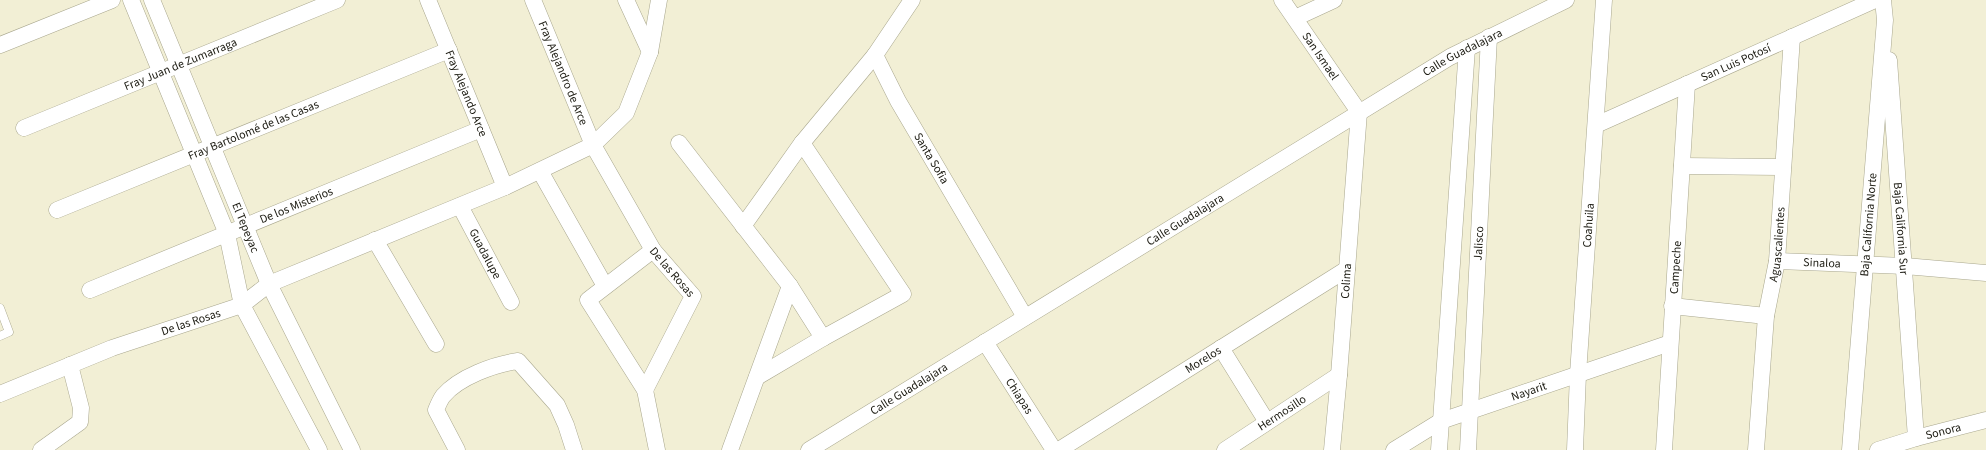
<svg xmlns="http://www.w3.org/2000/svg" width="1986" height="450" viewBox="0 0 1986 450" font-family="'Source Sans 3',sans-serif">
<rect width="100%" height="100%" fill="#f2efd5"/>
<g fill="none" stroke-linecap="round" stroke-linejoin="round">
<defs>
<path id="lane" d="M0,308L9,332L0,336"/>
<g id="street">
<path d="M131,0L227,234L242,305L319,450"/>
<path id="s1" d="M152,0L269,284L352,450"/>
<path id="s2" d="M428,0L505,187"/>
<path id="s3" d="M533,0L593,145L653,250L693,296L645,390"/>
<path d="M626,0L650,52"/>
<path id="s4" d="M912,0L875,55L898,101L1025,317"/>
<path id="s5" d="M1282,0L1359,112L1339,375L1332,450"/>
<path d="M1295,18L1334,0"/>
<path d="M0,45L112,0"/>
<path id="s6" d="M1889,60L1916,438"/>
<path id="s7" d="M1596,125L1875,0"/>
<path id="s8" d="M24,128L337,0"/>
<path d="M679,143L790,286"/>
<path d="M1682,166L1783,167"/>
<path d="M540,171L605,286"/>
<path id="s9" d="M460,206L511,302"/>
<path id="s10" d="M57,210L449,50"/>
<path d="M743,226L802,143"/>
<path d="M375,240L436,344"/>
<path d="M653,250L588,300L645,390L657,450"/>
<path id="s11" d="M1777,261L1905,266L1986,273"/>
<path id="s12" d="M90,290L481,129"/>
<path d="M1672,306L1766,316"/>
<path id="s13" d="M985,342L1054,450"/>
<path d="M1221,348L1267,422"/>
<path d="M757,377L823,338"/>
<path id="s14" d="M0,394L112,348L242,305L269,284L505,187L593,145L626,113L650,52L659,0"/>
<path d="M41,450L80,422L81,408L70,365"/>
<path d="M457,450L436,410C438,405 440,400 443,396C459,377 495,364 518,361L557,405L566,425L574,450"/>
<path d="M730,450L790,286L823,338L903,294L802,143L875,55"/>
<path id="s15" d="M809,450L1450,57L1566,0"/>
<path id="s16" d="M1059,450L1347,269"/>
<path id="s17" d="M1225,450L1339,375"/>
<path id="s18" d="M1394,450L1441,421L1670,343"/>
<path d="M1439,450L1467,48"/>
<path id="s19" d="M1468,450L1489,37"/>
<path id="s20" d="M1575,450L1578,374L1604,0"/>
<path id="s21" d="M1664,450L1687,84"/>
<path id="s22" d="M1756,450L1766,316L1777,261L1792,37"/>
<path id="s23" d="M1850,450L1885,20L1883,0"/>
<path id="s24" d="M1878,450L1916,438L1986,420"/>
</g>
</defs>
<use href="#lane" stroke="#a9a78e" stroke-width="9"/>
<use href="#street" stroke="#a9a78e" stroke-width="17"/>
<use href="#lane" stroke="#fff" stroke-width="8"/>
<use href="#street" stroke="#fff" stroke-width="16"/>
</g>
<g text-anchor="middle" stroke-width="3" stroke-linejoin="round" paint-order="stroke">
<g font-size="12" fill="#1b1a11" stroke="#fff">
<text dy="4" stroke="none"><textPath href="#s15" startOffset="765">Calle Guadalajara</textPath></text>
<text dy="4" stroke="none"><textPath href="#s5" startOffset="68">San Ismael</textPath></text>
<text dy="4" stroke="none"><textPath href="#s7" startOffset="153">San Luis Potosí</textPath></text>
<text dy="4" stroke="none"><textPath href="#s8" startOffset="169">Fray Juan de Zumarraga</textPath></text>
<text dy="4" stroke="none"><textPath href="#s3" startOffset="79">Fray Alejandro de Arce</textPath></text>
<text dy="4" stroke="none"><textPath href="#s2" startOffset="101">Fray Alejando Arce</textPath></text>
<text dy="4" stroke="none"><textPath href="#s10" startOffset="212">Fray Bartolomé de las Casas</textPath></text>
<text dy="4" stroke="none"><textPath href="#s4" startOffset="184">Santa Sofia</textPath></text>
<text dy="4" stroke="none"><textPath href="#s12" startOffset="223">De los Misterios</textPath></text>
<text dy="4" stroke="none"><textPath href="#s15" startOffset="441">Calle Guadalajara</textPath></text>
<text dy="4" stroke="none"><textPath href="#s20" startOffset="225">Coahuila</textPath></text>
<text dy="4" stroke="none"><textPath href="#s23" startOffset="226">Baja California Norte</textPath></text>
<text dy="4" stroke="none"><textPath href="#s1" startOffset="246">El Tepeyac</textPath></text>
<text dy="4" stroke="none"><textPath href="#s6" startOffset="169">Baja California Sur</textPath></text>
<text dy="4" stroke="none"><textPath href="#s19" startOffset="207">Jalisco</textPath></text>
<text dy="4" stroke="none"><textPath href="#s22" startOffset="207">Aguascalientes</textPath></text>
<text dy="4" stroke="none"><textPath href="#s9" startOffset="54">Guadalupe</textPath></text>
<text dy="4" stroke="none"><textPath href="#s11" startOffset="45">Sinaloa</textPath></text>
<text dy="4" stroke="none"><textPath href="#s21" startOffset="183">Campeche</textPath></text>
<text dy="4" stroke="none"><textPath href="#s3" startOffset="307">De las Rosas</textPath></text>
<text transform="translate(1346 281) rotate(-86)" y="4">Colima</text>
<text dy="4" stroke="none"><textPath href="#s14" startOffset="204">De las Rosas</textPath></text>
<text dy="4" stroke="none"><textPath href="#s16" startOffset="170">Morelos</textPath></text>
<text dy="4" stroke="none"><textPath href="#s15" startOffset="117">Calle Guadalajara</textPath></text>
<text dy="4" stroke="none"><textPath href="#s18" startOffset="148">Nayarit</textPath></text>
<text dy="4" stroke="none"><textPath href="#s13" startOffset="64">Chiapas</textPath></text>
<text dy="4" stroke="none"><textPath href="#s17" startOffset="68">Hermosillo</textPath></text>
<text dy="4" stroke="none"><textPath href="#s24" startOffset="68">Sonora</textPath></text>
</g>
</g>
</svg>
